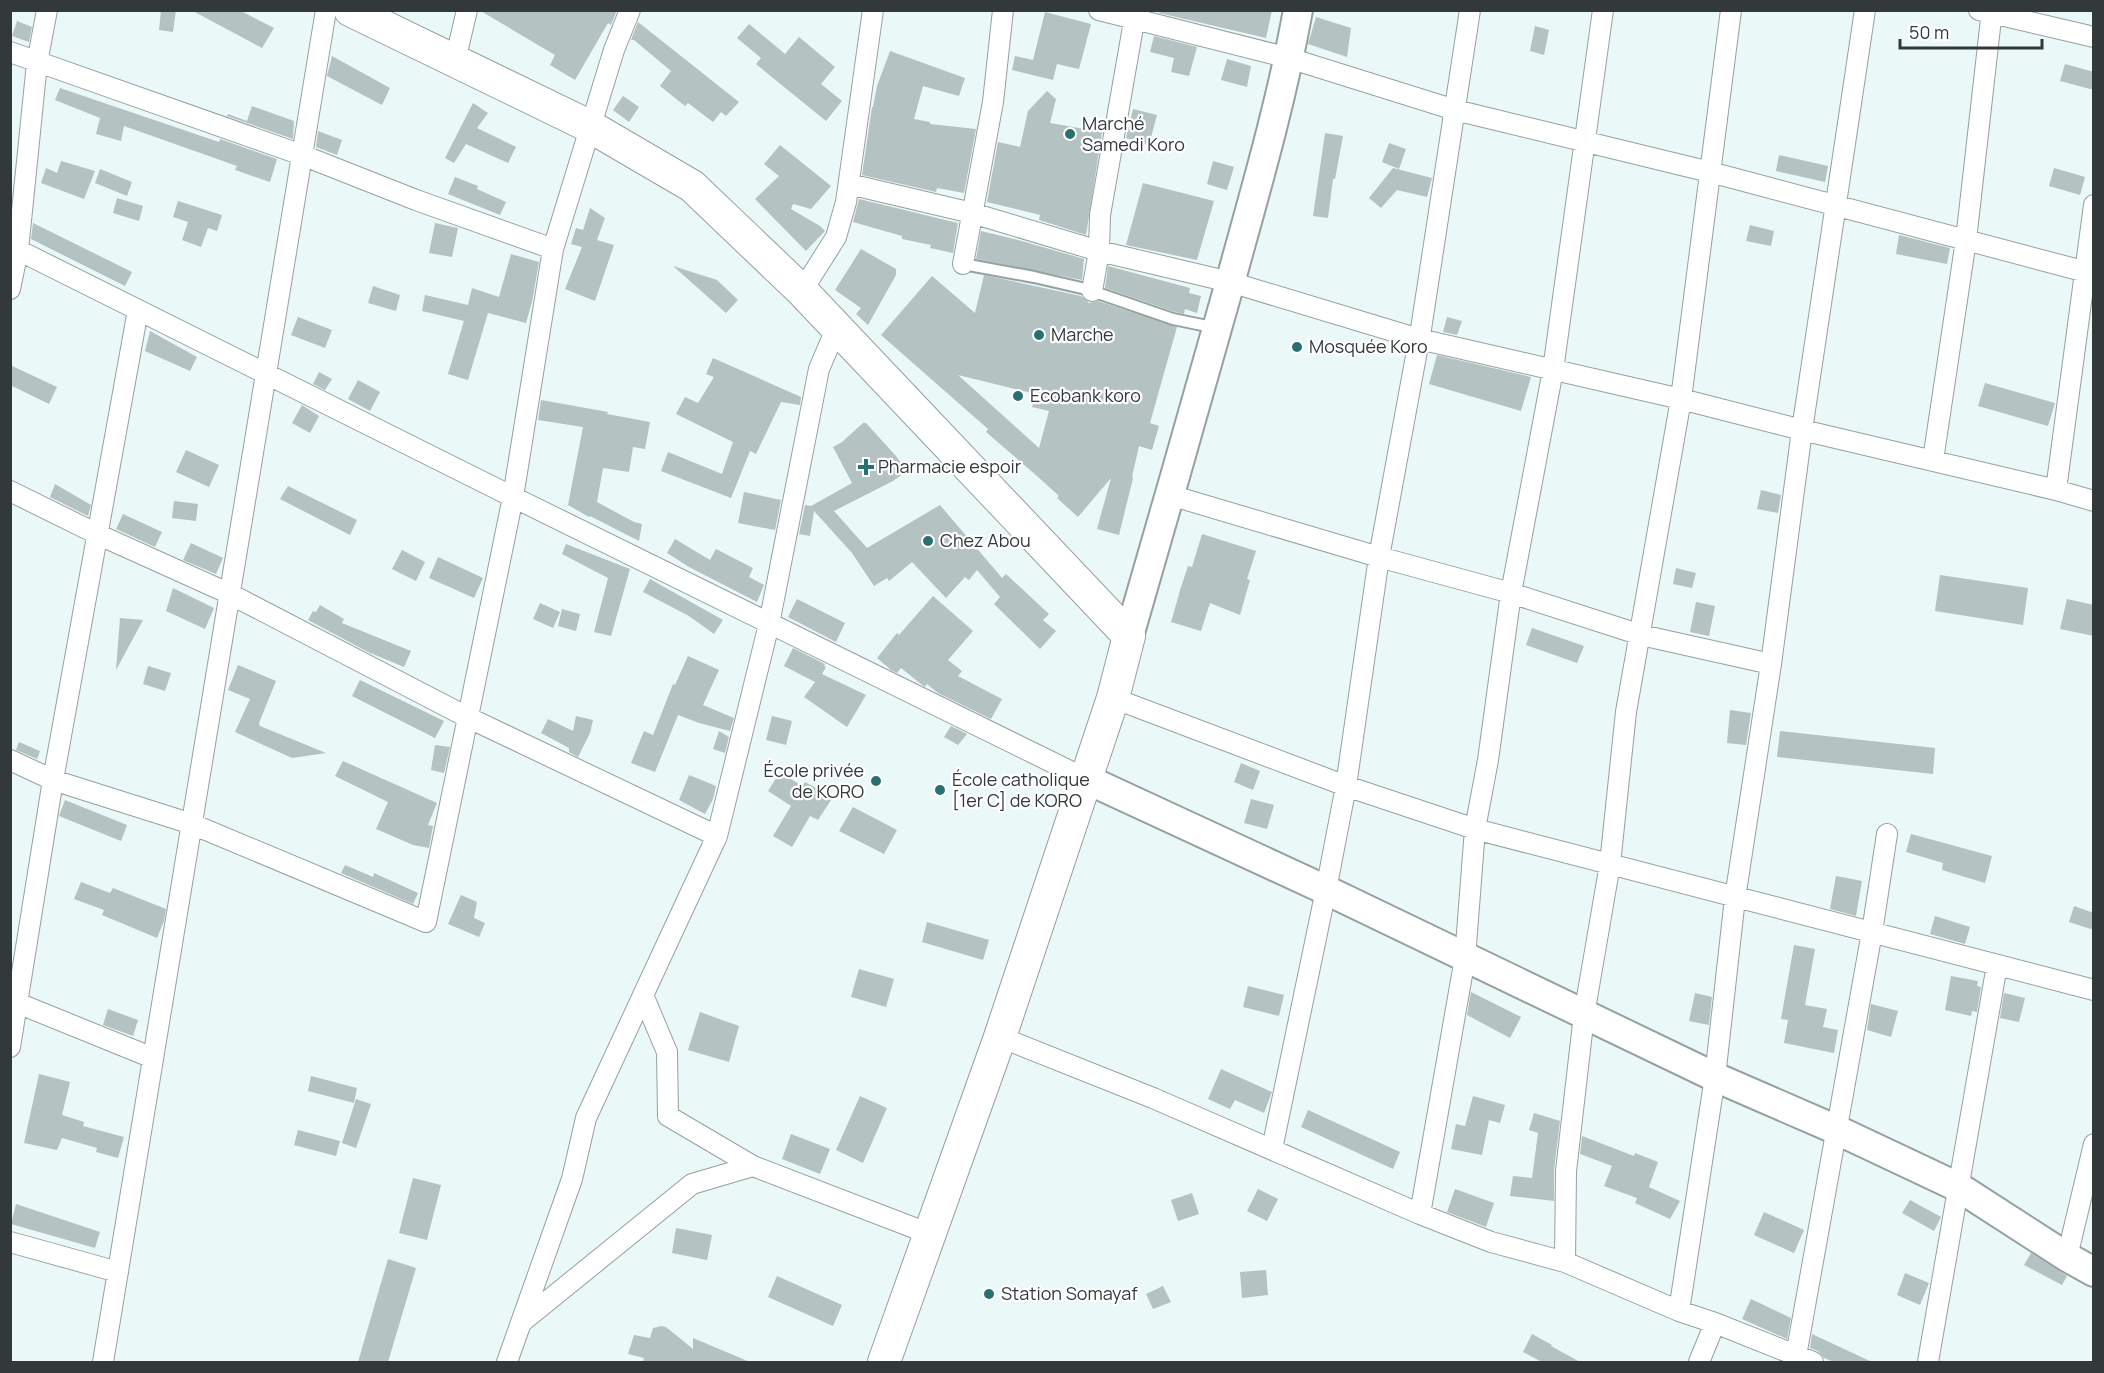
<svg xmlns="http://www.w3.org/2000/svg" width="2104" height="1373" viewBox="0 0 2104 1373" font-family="Manrope,sans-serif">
<rect width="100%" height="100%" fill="#eaf8f7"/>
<path fill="#b4c2c1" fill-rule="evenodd" d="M161,10H176L173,32L159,30Z
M191,10H239L274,28L262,48Z
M479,10H617L611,25L608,23L575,80L550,65L555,55Z
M1160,10H1272L1266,38L1159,13Z
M1045,12L1091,24L1079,69L1057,64L1053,80L1012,70L1015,56L1033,60Z
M1316,17L1351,28L1347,57L1308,44Z
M17,21L32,27L29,42L12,36Z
M638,22L739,102L726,116L721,112L713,122L688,103L685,106L660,86L671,71L634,40H631Z
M749,24L785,54L799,37L835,67L821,84L842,101L826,121L756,64L761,58L737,38Z
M1535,26L1549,30L1544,55L1530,51Z
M1154,36L1197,47L1189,76L1171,72L1174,58L1150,52Z
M890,51L965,78L959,96L923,86L914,119L930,122V124L976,129L964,193L937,188L936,192L862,175L872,107H873L877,86Z
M332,56L390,88L382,105L327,76Z
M1227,59L1251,66L1247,87L1221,80Z
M2065,64L2094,72V90L2060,81Z
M60,88L219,142L220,139L277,159L270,182L235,170L237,166L124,126L121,141L96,134L100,118L55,100Z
M1047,91L1056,99L1050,123L1102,132L1086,235L1039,220L1040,215L987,202L998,142L1020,147L1028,111Z
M623,96L639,107L629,122L613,110Z
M473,103L488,113L477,128L516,147L508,163L466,144L454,163L445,158Z
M252,106L294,121L293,139L227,116L228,114L247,121Z
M1133,109L1157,115L1149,145L1126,138Z
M318,131L342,140L337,155L316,147Z
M1325,133L1343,136L1335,179H1333L1328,218L1313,216Z
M1389,143L1406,149L1399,169L1382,162Z
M780,145L831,186L811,209L793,204L791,209L820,226L825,231L806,251L755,199L779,176L764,164Z
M1779,155L1828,166L1825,182L1776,171Z
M61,161L95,171L84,199L41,183L46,168L57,173Z
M1213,161L1234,167L1227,190L1207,184Z
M1393,168L1432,178L1427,197L1397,190L1381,208L1369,198Z
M2054,168L2085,177L2080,195L2049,186Z
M100,169L132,182L127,196L95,183Z
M455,177L478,186L477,189L506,202L500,215L448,194Z
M1143,183L1214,201L1197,260L1126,245Z
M117,198L143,206L139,221L113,213Z
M859,199L958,223L953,253L930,248L931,245L902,239V236L853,222Z
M178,201L222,215L217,231L208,228L201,247L182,240L188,222L173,217Z
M590,208L605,218L597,240L614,245L595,301L565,289L582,247L571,244L576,228L583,230Z
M33,223L132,272L125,286L31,239Z
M435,223L458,228L452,257L429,253Z
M1750,225L1774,231L1771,246L1746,241Z
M981,231L1022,241L1084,259L1082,280L976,259Z
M1899,235L1950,248L1947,264L1896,254Z
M861,249L896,269V275L868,325L856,314L861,308L835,290Z
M511,254L539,262L532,302L526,323L488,313L468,380L448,374L464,321L422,311L425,295L468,305L472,288L499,297Z
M673,266L717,280L738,300L726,313Z
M1108,266L1190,288L1189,293L1201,296L1197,313L1185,309L1184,314L1175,312L1105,288Z
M984,275L1081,296L1089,303L1098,301L1177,327L1150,423L1159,426L1152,450L1139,446L1132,477L1133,478L1119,535L1097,529L1111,478L1078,517L1057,498L1059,496L1037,476L986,432L988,429L881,335L932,276L975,313ZM958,375L1035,394L1032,407L1049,411L1039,448Z
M373,286L400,295L396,311L368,303Z
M298,317L332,330L325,348L291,335Z
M1447,317L1462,321L1457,335L1443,332Z
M150,331L197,357L190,371L145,351Z
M1437,355L1531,377L1521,411L1429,384Z
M713,358L801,397L800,405L781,402L756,454L750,451L731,498L661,471L668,452L722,474L733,442L676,414L685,397L698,403L714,377L706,374Z
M10,365L57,387L49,404L10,385Z
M319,372L332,379L325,390L313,384Z
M358,380L380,392L370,411L348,399Z
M1985,383L2055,403L2048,426L1978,406Z
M541,400L608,412L607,414L650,422L645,449L633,447L629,472L603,468L597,502L634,522L642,524L639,541L590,516L589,517L568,505L583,427L538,420Z
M302,405L319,416L310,433L292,423Z
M863,423H866L896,456L907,471L893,481L834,511L867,548L940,505L1002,578L1006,574L1049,614L1043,620L1056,631L1040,649L994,604L1000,597L977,570L969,580L965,577L946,598L912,562L889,581L887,578L874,586L852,553L814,511L810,536L799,534L805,505L811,506L852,483L833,447L842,442Z
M186,450L219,465L209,487L176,472Z
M55,484L91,505L88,516L50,497Z
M288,486L357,520L350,535L280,499Z
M1761,490L1781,495L1778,513L1757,509Z
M744,492L781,500L775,530L738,523Z
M174,501L198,504L196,521L172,518Z
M123,514L162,532L155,547L116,529Z
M1202,534L1256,551L1247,579L1250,580L1240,615L1210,603L1201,631L1171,622L1181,587L1188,566L1192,567Z
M675,539L710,560L716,549L753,568L749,577L764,585L757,602L689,567L667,553Z
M191,543L223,558L216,574L183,560Z
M566,544L630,569L611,636L594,632L608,578L562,554Z
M402,550L425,562L416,581L392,569Z
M438,557L483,578L474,598L429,578Z
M1676,568L1696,573L1692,588L1673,584Z
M1940,575L2028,588L2023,625L1935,611Z
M650,579L723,620L714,634L689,616L643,592Z
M173,588L214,608L205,629L166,611Z
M933,596L973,631L948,660L962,671L958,676L1002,699L991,719L938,693L927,684L925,687L921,684L901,668L897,673L891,670L877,658L897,633L899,635Z
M797,599L845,623L836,642L788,617Z
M2067,599L2094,605V636L2060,629Z
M1696,602L1715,606L1709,636L1690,632Z
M540,603L560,612L553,628L533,619Z
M320,605L344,619L342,623L411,651L404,667L368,652L308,620L313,611L316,612Z
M562,609L580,614L576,631L558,626Z
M120,618L143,620L116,670Z
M1532,628L1584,646L1577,663L1526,645Z
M793,648L825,664L824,666L826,667L822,674L866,695L847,727L804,697L815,682L784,666Z
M688,656L719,670L703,705L734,718L730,731L699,723L678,715L655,772L631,763L644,731L653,735L673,684L675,685Z
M238,665L276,681L259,723L260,726L326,753L292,758L235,732L250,699L228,690Z
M148,666L171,673L165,691L143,684Z
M360,680L444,721L435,738L352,696Z
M1730,710L1751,713L1746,745L1727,743Z
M576,716L593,720L590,733L578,757L569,752V748L541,733L548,719L573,731Z
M772,716L792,721L786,745L766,740Z
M951,726L967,734L958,745L944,737Z
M719,731L729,737L725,753L713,749Z
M1780,731L1935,748L1933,774L1777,757Z
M19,742L40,751L37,759L16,750Z
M435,745L450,747L444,773L431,770Z
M343,761L437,803L428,825L433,826L429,848L413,845L376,829L388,802L335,776Z
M1241,763L1260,771L1253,790L1234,782Z
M780,772L802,786L805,782L833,797L818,820L810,816L792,847L773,836L791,806L768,791Z
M689,775L716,786L713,799L705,814L679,800Z
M1251,799L1274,805L1267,829L1244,823Z
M65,800L127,825L121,841L59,816Z
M853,807L897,830L884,854L839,831Z
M1911,834L1992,856L1985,883L1942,870L1943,863L1906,852Z
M345,865L373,877L374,873L418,893L413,904L341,873Z
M1836,876L1862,881L1856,916L1830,909Z
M81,882L110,893L113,888L166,909L164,921L157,938L102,915L104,910L74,899Z
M461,895L477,902L474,918L485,923L479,937L448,924Z
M2074,906L2094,913V930L2069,922Z
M1935,916L1970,927L1965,944L1930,934Z
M927,922L989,940L983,960L922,942Z
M1794,945L1815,949L1805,1005L1827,1009L1823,1027L1838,1030L1834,1053L1784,1043L1788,1020L1781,1019Z
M859,969L894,979L886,1007L851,997Z
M1951,976L1978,981L1977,986L1981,987L1977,1012L1972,1011L1971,1016L1945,1010Z
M1248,986L1284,995L1279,1016L1243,1007Z
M1471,992L1521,1017L1510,1038L1467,1015Z
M1695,993L1712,997L1709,1025L1689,1021Z
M2004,993L2025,998L2019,1022L2000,1018Z
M1871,1004L1898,1011L1891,1037L1867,1030Z
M108,1009L138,1020L133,1036L103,1025Z
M700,1012L739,1026L729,1062L688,1050Z
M1221,1069L1272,1092L1264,1113L1235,1100L1230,1109L1208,1099Z
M39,1074L70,1082L62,1115L84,1122L83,1126L124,1137L118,1158L96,1152L97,1148L62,1138L57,1150L24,1143Z
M311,1076L357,1088L354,1103L308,1091Z
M860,1096L887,1108L863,1163L836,1150Z
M1473,1096L1505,1105L1500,1123L1489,1120L1482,1155L1451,1149L1456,1124L1465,1126Z
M356,1099L371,1104L356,1148L342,1143Z
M1308,1110L1400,1152L1393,1169L1301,1127Z
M1534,1113L1560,1121L1554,1170V1201L1510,1196L1513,1176L1532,1178L1538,1133L1529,1130Z
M298,1130L340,1141L336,1156L294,1145Z
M791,1134L830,1149L820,1174L782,1159Z
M1582,1136L1634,1156L1635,1153L1658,1162L1649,1187L1680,1201L1670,1219L1635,1203L1637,1198L1604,1186L1612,1166L1580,1154Z
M413,1178L441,1185L427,1240L399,1233Z
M1258,1189L1278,1199L1267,1221L1247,1211Z
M1455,1189L1494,1203L1486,1227L1447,1212Z
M1192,1193L1199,1214L1178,1221L1171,1200Z
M1910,1200L1941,1217L1934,1231L1902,1213Z
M16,1204L100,1232L95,1248L11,1224Z
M1764,1212L1804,1230L1794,1253L1754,1235Z
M676,1228L712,1235L707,1260L672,1253Z
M2031,1253L2067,1276L2062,1285L2024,1265Z
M388,1259L416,1268L388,1362H358Z
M1266,1270L1268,1295L1242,1298L1240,1272Z
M1905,1273L1929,1283L1920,1305L1897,1295Z
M777,1276L842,1305L833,1326L768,1297Z
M1163,1286L1171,1302L1153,1309L1146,1294Z
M1751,1299L1791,1318L1787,1339L1742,1319Z
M661,1326L666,1327L693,1349V1338L750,1362H643L644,1358L628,1354L634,1335L650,1338L653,1328Z
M1532,1334L1552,1345L1551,1346L1580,1362H1542L1523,1352Z
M1812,1334L1872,1362H1834L1824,1358L1818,1351L1810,1348Z"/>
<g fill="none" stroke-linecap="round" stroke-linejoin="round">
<defs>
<path id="lane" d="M963,264L1034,277L1086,289L1173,319L1217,328"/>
<path id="street" d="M1099,10L1289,58L1455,110L1710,172L2094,274
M1979,10L2094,37
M10,52L302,155L416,200L553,249
M455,61L467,10
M849,184L972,213L1099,251L1230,282L1419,339L1681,399L1802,430L2056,490L2094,501
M10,246L513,497L1086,779
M963,264L993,102L1003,10
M10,289L18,250L37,63L47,10
M802,291L836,237L846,202L873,10
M1092,291L1099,251L1100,215L1136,10
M1933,460L1966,240L1992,10
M2056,490L2094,205
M10,491L97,534L230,594L467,717L717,836
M1170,495L1379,557L1511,593L1641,635L1771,664
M1113,698L1346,786L1475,829L2094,990
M10,760L53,780L192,824L426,922L513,497L553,249L614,50L630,10
M643,995L667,1052L668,1116L753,1166
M10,1000L153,1058
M1000,1037L1153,1098L1420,1214L1491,1242L1565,1262L1679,1311L1715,1323L1813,1362
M10,1047L53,780L138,310
M1272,1149L1326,890L1346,786L1379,557L1421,329L1470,10
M1420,1214L1465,958L1475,829L1488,760L1511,593L1553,370L1603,10
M10,1242L118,1272
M2067,1257L2094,1144
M1565,1262L1566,1171L1584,1015L1610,864L1626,712L1681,399L1731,10
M1679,1311L1715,1077L1735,898L1771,664L1802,430L1865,10
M523,1321L692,1184L753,1166L930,1234
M1796,1356L1872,932L1887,834
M103,1362L326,10
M507,1362L572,1179L586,1118L717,836L769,624L819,369L836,329
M1699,1362L1715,1323
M1928,1362L1997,965"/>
<path id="secondary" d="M1129,636C1164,515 1199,393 1233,272C1257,185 1282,99 1298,10
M1086,779L1326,890L1715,1077L1837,1130L1960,1188L2067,1257L2094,1272"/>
<path id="primary" d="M350,10L591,127L692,186L802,291L1129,636L1113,698L1000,1037L884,1362"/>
</defs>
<use href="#lane" stroke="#94a1a0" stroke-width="14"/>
<use href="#street" stroke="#94a1a0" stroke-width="22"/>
<use href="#secondary" stroke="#94a1a0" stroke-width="32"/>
<use href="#primary" stroke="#94a1a0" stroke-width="34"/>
<use href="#lane" stroke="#fff" stroke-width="10"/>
<use href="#street" stroke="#fff" stroke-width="20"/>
<use href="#secondary" stroke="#fff" stroke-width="28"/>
<use href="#primary" stroke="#fff" stroke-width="32"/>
</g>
<g fill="#277270" stroke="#fff" stroke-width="2">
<circle cx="1070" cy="134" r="6"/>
<circle cx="1039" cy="335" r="6"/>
<circle cx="1297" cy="347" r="6"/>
<circle cx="1018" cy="396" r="6"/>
<path d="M863 458h6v6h6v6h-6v6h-6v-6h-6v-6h6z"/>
<circle cx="928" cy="541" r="6"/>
<circle cx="876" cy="781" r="6"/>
<circle cx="940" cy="790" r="6"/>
<circle cx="989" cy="1294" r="6"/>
</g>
<g text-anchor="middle" stroke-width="4.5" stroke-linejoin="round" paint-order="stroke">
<g font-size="18" fill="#333939" stroke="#fff" text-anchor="start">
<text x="1082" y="130">Marché<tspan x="1082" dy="21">Samedi Koro</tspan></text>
<text x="1051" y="341">Marche</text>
<text x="1309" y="353">Mosquée Koro</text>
<text x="1030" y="402">Ecobank koro</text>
<text x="878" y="473">Pharmacie espoir</text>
<text x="940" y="547">Chez Abou</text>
<text x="864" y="777" text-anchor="end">École privée<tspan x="864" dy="21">de KORO</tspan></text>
<text x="952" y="786">École catholique<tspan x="952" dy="21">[1er C] de KORO</tspan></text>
<text x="1001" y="1300">Station Somayaf</text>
</g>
</g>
<rect width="2104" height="1373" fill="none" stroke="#333939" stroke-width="24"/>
<path d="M1900 39v9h142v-9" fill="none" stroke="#333939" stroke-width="3"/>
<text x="1909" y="39" font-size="18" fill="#333939" stroke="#ffffff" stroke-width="4.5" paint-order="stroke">50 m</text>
</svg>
